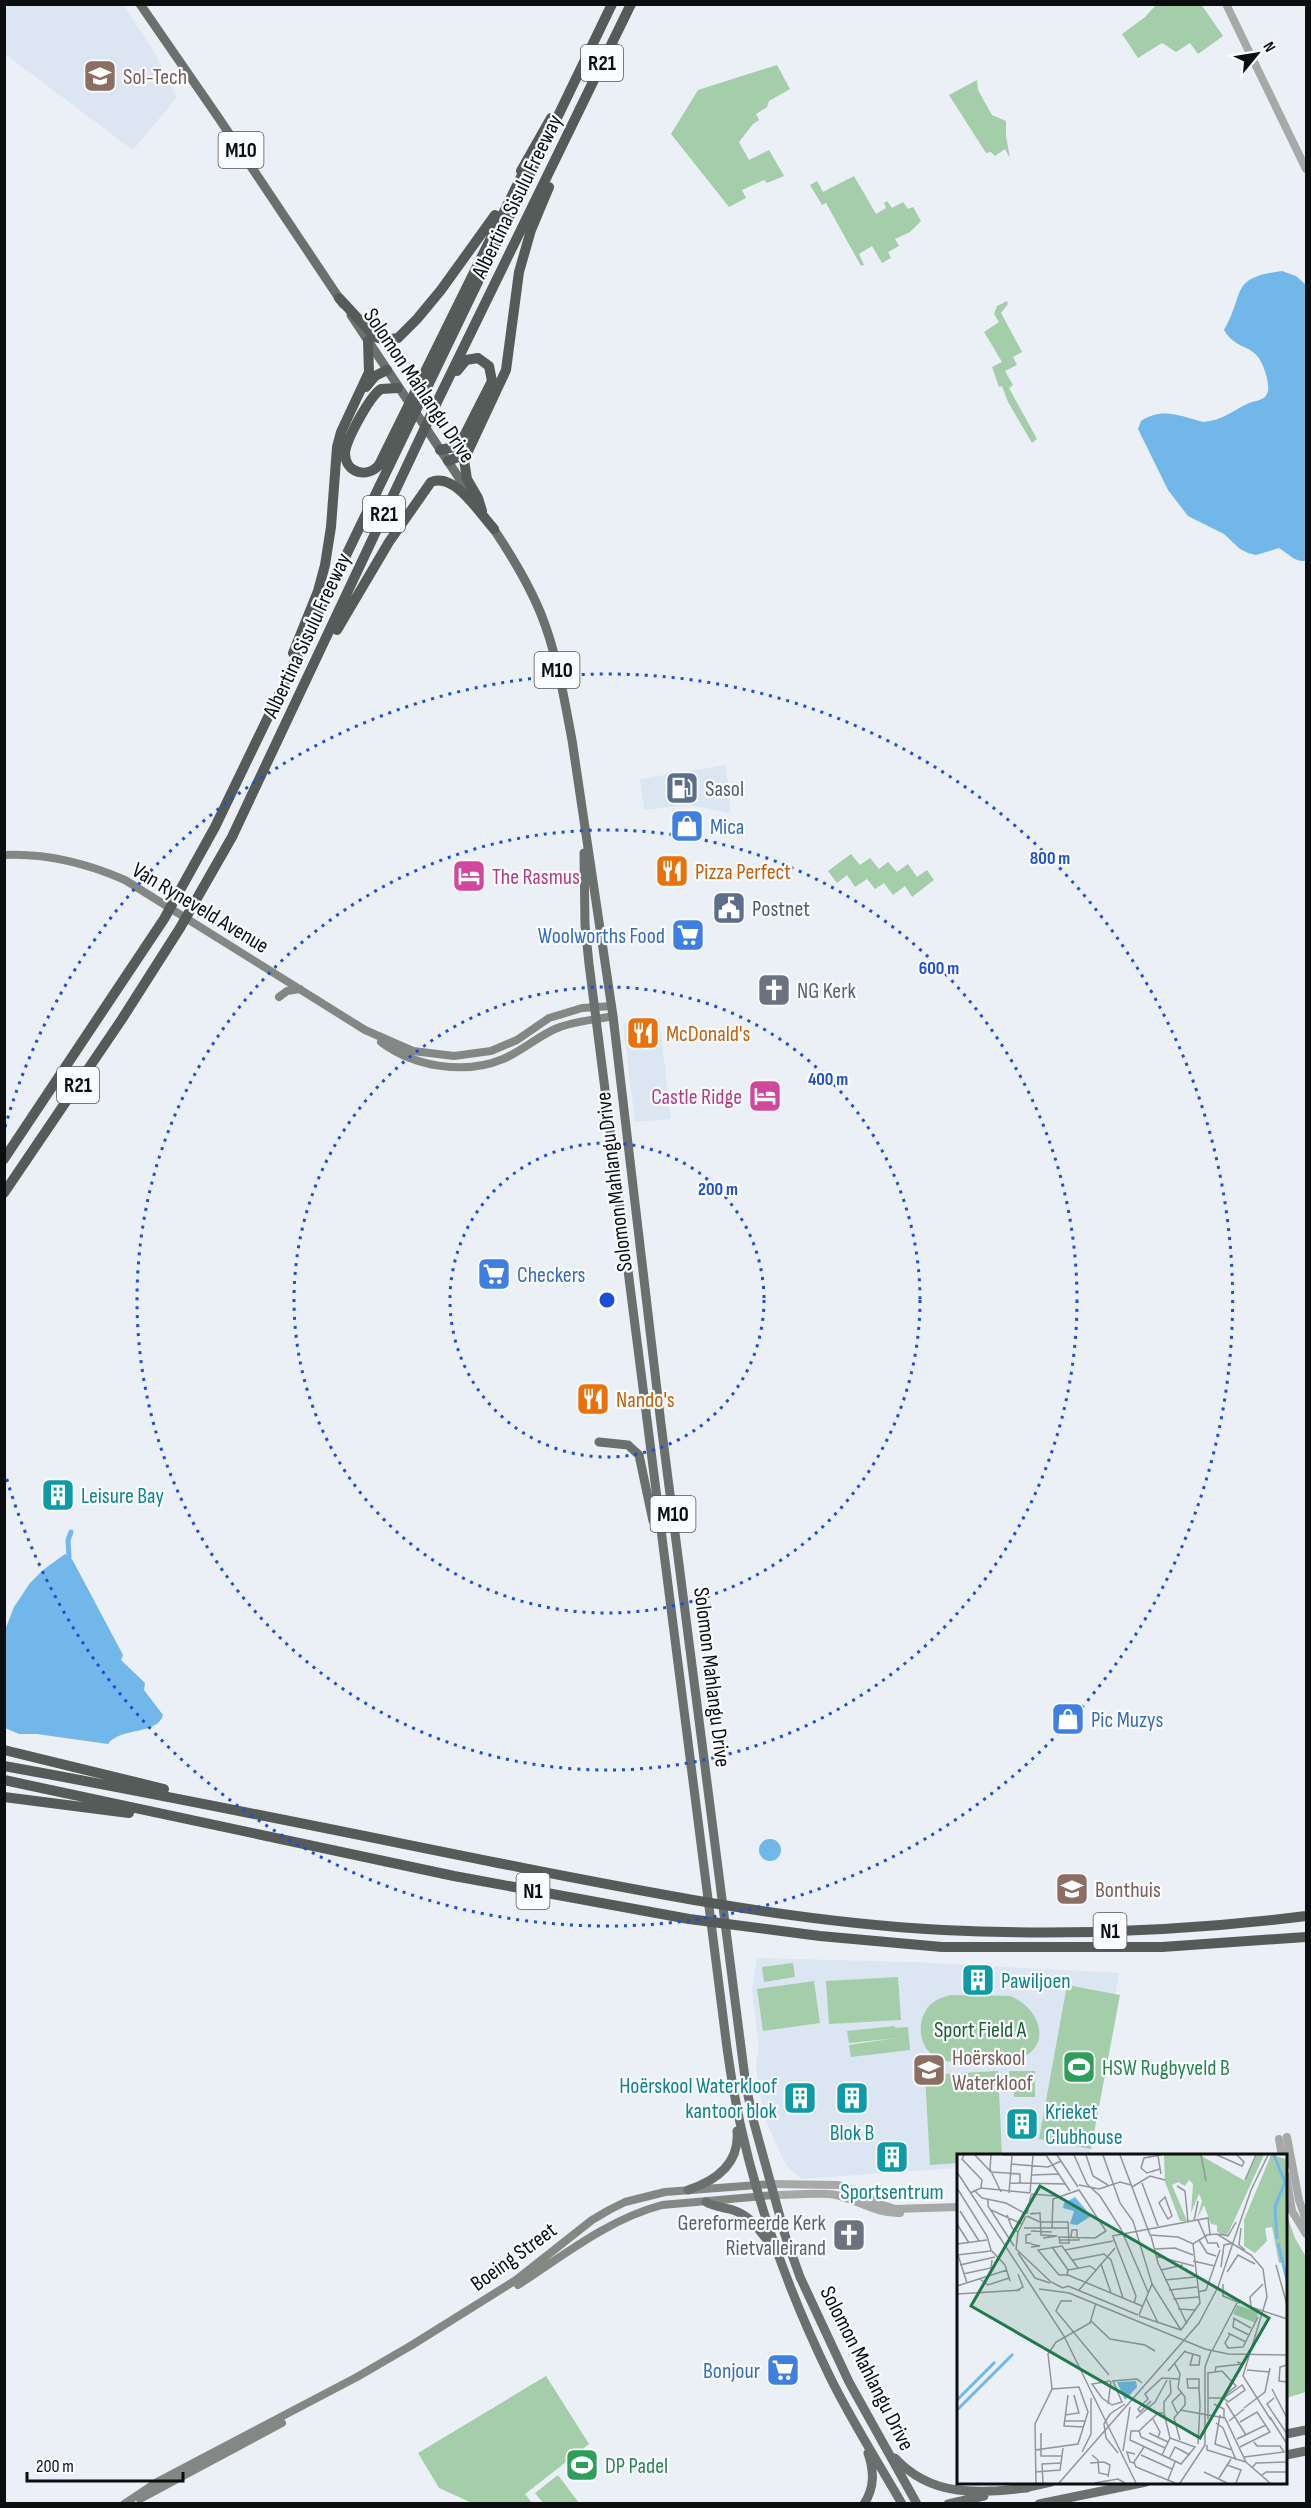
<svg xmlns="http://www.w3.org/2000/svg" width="1311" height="2508" viewBox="0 0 1311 2508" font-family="'Sofia Sans Condensed',sans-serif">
<rect width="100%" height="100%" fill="#ebeff6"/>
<path fill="#dce5f2" d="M5,4L123,5L154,52L177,97L133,150L5,54Z
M726,765L731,813L688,805L644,810L640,779Z
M659,1018L671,1119L635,1122L623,1024Z
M757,1958L912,1962L1119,1973L1089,2155L958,2156V2168L802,2179L789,2169L780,2153L765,2119L758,2084L756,2065L759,2047L752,1989Z"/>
<path fill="#a3cea9" d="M1201,4L1223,36L1198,54L1190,43L1176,52L1162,43L1138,58L1122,34L1145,17L1156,5Z
M777,65L790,89L769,101L767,107L756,114L759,120L753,124L739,142L749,160L769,150L784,176L767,183L764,180L742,190L746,198L729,207L671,134L698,90Z
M977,80L978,90L992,115L1006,121V136L1010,158L1005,149L995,156L991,152L986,153L949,95Z
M854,176L876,214L886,208L884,203L887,201L892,208L903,202L908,209L913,207L921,221L910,232L895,239L899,246L888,252L891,258L882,263L872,246L859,254L864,265L861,266L826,203L822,205L810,185L817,181L823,192Z
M1007,301L1008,304L1001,313L1022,352L1013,357L1017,365L1005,371L1013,385L1009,388L1037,439L1032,443L1008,402L1002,386L999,387L992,367L1002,362L984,332L999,322L994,314L997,306Z
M851,854L860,865L870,858L879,869L888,862L897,872L908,864L917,877L927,870L934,880L912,897L905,886L893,895L884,883L875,889L867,879L855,887L847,875L837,883L828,871Z
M793,1963L795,1977L764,1982L762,1967Z
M898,1977L901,2020L829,2024L826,1981Z
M814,1981L820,2023L763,2031L757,1989Z
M1067,1985L1120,1995L1091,2149L1039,2139Z
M951,1995L1010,1996C1037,2006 1054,2042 1022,2058C1007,2065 954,2065 940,2059C918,2051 915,2021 930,2005C936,1999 943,1997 951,1995Z
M895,2026V2028L908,2027L910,2050L851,2057L849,2045L897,2038L849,2043L847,2031Z
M998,2071L1002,2155L958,2156V2163L930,2165L925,2075Z
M1009,2071H1035V2097H1014V2081L1009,2080Z
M1286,2213L1295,2238L1306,2257V2392L1286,2398Z
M546,2376L589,2444L525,2494L532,2503H472L439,2488L418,2453Z
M588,2451L597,2462L576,2480L567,2469Z
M558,2475L579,2503H543L535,2493Z"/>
<path fill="#71b7e9" d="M1282,271L1296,276L1306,285V561C1294,562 1289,554 1279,548L1256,555L1248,553L1240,549L1224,534L1188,516L1168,490L1138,429L1141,421C1162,407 1180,416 1203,422C1224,420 1230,412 1247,404C1253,401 1260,401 1265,397C1270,390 1268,386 1267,378C1258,339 1239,355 1224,330C1246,293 1228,278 1282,271Z
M65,1554L72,1559L123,1655L121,1660L145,1683L144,1690L163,1715C158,1735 120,1727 108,1744L37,1734H19L5,1728V1630L14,1607L30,1583L43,1570Z
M759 1850a11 11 0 1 1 22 0a11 11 0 1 1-22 0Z"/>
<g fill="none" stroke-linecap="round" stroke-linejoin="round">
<path stroke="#71b7e9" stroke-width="5" d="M69,1557L68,1540L71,1532"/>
<path stroke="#a6a9a8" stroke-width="8" d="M1226,4L1306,169
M1287,2137L1299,2200L1306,2220
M1279,2139L1282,2156
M1286,2165V2150
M1286,2175L1292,2211L1306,2234
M771,2184L838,2185L857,2191L880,2204L895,2209L958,2207
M774,2195C790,2195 823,2192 836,2195C858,2200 877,2214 900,2213"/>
<path stroke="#838885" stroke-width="8" d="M4,855C47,853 86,863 125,880L365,1030L413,1051L454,1056L491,1051L517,1040L549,1018L582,1008L612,1006
M279,997L287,991L300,989
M381,1042C414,1067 465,1075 503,1059C522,1051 537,1037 555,1029C573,1021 594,1020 613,1016
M518,2285C564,2255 609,2219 662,2205L774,2195
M140,2499L282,2423
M124,2504L157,2482L357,2377L412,2345L516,2280L592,2220L609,2210L625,2202L665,2192L771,2184"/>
<path stroke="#6a706d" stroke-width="9" d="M140,4L218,117L343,304
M351,315L473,499
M491,525C510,553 528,582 541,614C557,654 564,698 572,740L613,1016L661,1424L746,2086L754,2123L785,2235L800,2277L849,2382L917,2504
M584,853L585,925L589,964L727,2048C742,2163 779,2272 830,2377C851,2420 878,2462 902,2504
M599,1442L628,1445L639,1455L653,1521
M688,2190C715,2181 740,2164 737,2131
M706,2202C714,2207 724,2207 733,2210C753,2217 759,2231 771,2245
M1286,2434L1306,2430
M1286,2455L1306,2451
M895,2458C932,2498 978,2493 1027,2488
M1024,2488L1051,2482
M864,2504C875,2487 874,2471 868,2453
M948,2504L984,2496
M1039,2504L1146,2482"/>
<path stroke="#555b58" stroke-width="10" d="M521,171L551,118
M339,298L375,337L385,340L398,338L417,319L441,290L495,215
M366,387L375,376L387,370
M398,388L381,389C370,396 345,441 345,454C346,474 368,478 379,465L526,167
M440,450L454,447L461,442L492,381L489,366L478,358L466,360L457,371
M448,461L458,457L468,449
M482,511L478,498L467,479L464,460L506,370L519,272L531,230L549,187
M337,630L389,542L431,482C455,472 479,513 494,529
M293,653L318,591L325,565L331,527L337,447L341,432L369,372L368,341
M4,1159L164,919L215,827L612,4
M4,1193L122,1019L180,928L232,837L438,400L631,4
M4,1750L164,1789
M4,1766C170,1796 334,1830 498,1863C646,1892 793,1922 943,1930C1064,1936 1187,1931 1306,1916
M4,1780L454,1876L689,1919L820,1936L942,1947H1162L1306,1937
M4,1797L129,1813"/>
</g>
<g fill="none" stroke="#1d4ed8" stroke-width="3" stroke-dasharray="3 6">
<circle cx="607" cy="1300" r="157"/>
<circle cx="607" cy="1300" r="313"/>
<circle cx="607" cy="1300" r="470"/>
<path d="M5 1127A626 626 0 1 1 5 1473"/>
</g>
<defs>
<symbol id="university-square" viewBox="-11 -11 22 22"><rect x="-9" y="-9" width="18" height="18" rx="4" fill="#8d6e63" stroke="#fbfcff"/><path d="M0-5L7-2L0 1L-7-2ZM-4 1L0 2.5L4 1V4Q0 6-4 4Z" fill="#fff"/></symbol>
<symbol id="fuel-square" viewBox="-11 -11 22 22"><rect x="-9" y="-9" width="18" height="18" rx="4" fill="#5c6f8a" stroke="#fbfcff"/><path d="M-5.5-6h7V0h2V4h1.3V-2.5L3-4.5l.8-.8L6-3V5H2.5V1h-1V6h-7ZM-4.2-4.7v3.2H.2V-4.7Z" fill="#fff"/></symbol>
<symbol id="shop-square" viewBox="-11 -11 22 22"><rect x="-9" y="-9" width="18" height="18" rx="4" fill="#3f7fe0" stroke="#fbfcff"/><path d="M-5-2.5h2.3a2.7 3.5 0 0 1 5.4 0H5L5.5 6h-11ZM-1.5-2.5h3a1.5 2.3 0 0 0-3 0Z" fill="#fff"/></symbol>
<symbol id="restaurant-square" viewBox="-11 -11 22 22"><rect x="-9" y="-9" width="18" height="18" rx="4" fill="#e8710a" stroke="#fbfcff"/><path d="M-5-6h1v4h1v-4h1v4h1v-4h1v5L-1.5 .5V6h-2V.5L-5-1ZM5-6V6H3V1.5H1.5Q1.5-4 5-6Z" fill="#fff"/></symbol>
<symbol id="hotel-square" viewBox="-11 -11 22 22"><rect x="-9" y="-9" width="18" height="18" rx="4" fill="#d1479c" stroke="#fbfcff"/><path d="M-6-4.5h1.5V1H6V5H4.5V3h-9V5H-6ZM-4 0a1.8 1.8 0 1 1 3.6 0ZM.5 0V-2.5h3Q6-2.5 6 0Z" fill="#fff"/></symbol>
<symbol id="civic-square" viewBox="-11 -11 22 22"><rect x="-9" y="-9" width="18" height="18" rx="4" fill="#5c6f8a" stroke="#fbfcff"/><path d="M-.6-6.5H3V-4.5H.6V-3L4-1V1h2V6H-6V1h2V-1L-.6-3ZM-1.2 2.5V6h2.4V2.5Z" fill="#fff"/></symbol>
<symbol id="supermarket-square" viewBox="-11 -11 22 22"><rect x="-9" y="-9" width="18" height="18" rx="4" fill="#3f7fe0" stroke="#fbfcff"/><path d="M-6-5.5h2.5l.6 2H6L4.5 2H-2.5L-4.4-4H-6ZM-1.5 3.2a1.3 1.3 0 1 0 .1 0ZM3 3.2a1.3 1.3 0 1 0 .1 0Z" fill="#fff"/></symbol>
<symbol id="church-square" viewBox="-11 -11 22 22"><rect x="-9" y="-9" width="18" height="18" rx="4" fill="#6b7280" stroke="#fbfcff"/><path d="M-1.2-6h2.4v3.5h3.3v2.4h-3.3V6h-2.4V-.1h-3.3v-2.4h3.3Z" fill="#fff"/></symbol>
<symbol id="building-square" viewBox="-11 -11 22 22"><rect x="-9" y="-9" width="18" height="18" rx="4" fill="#0f9aa8" stroke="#fbfcff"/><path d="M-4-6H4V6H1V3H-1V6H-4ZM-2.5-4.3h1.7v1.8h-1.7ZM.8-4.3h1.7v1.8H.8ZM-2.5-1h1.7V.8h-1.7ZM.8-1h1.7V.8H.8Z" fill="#fff"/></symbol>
<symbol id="school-square" viewBox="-11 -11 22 22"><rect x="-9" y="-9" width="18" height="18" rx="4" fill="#8d6e63" stroke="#fbfcff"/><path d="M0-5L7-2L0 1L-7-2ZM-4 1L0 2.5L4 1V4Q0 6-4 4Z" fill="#fff"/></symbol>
<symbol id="stadium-square" viewBox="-11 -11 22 22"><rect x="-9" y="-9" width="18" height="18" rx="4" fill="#2e9e5b" stroke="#fbfcff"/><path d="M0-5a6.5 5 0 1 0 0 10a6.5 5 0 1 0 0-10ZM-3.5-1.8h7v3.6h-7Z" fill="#fff"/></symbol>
</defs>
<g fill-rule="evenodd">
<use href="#university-square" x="81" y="57" width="38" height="38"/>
<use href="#fuel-square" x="663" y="769" width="38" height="38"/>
<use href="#shop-square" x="668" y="807" width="38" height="38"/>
<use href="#restaurant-square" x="653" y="852" width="38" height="38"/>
<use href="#hotel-square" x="450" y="857" width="38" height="38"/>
<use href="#civic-square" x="710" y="889" width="38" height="38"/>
<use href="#supermarket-square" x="669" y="916" width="38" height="38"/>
<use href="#church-square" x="755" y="971" width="38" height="38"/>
<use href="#restaurant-square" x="624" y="1014" width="38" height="38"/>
<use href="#hotel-square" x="746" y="1077" width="38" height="38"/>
<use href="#supermarket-square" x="475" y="1255" width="38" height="38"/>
<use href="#restaurant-square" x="574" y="1380" width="38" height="38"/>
<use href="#building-square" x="39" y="1476" width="38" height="38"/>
<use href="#shop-square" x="1049" y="1700" width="38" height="38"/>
<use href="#school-square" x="1053" y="1870" width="38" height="38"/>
<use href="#building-square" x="959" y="1961" width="38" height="38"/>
<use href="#stadium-square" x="1060" y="2048" width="38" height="38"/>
<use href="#school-square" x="910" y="2051" width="38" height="38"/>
<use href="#building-square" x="781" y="2079" width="38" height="38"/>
<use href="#building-square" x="833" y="2079" width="38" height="38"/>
<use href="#building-square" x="1003" y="2105" width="38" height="38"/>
<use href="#building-square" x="873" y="2138" width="38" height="38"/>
<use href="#church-square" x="830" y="2216" width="38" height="38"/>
<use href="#supermarket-square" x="764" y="2351" width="38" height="38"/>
<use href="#stadium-square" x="563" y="2446" width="38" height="38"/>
</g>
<g text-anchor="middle" stroke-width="4.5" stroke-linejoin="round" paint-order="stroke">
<g fill="#fbfcff" stroke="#545557" stroke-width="1.5">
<rect x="581" y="45" width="42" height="36" rx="4.5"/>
<rect x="218.5" y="132" width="45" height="36" rx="4.5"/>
<rect x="363" y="496" width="42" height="36" rx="4.5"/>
<rect x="534.5" y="652" width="45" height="36" rx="4.5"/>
<rect x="57" y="1067" width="42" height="36" rx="4.5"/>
<rect x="650.5" y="1496" width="45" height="36" rx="4.5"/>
<rect x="516.5" y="1873" width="33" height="36" rx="4.5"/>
<rect x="1093.5" y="1913" width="33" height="36" rx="4.5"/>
</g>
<g font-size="21" font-weight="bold" fill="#0c0d0f">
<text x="602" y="70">R21</text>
<text x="241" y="157">M10</text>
<text x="384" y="521">R21</text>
<text x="557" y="677">M10</text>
<text x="78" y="1092">R21</text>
<text x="673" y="1521">M10</text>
<text x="533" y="1898">N1</text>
<text x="1110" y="1938">N1</text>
</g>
<g font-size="22" fill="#785e54" stroke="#fbfcff" text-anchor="start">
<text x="123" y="84">Sol-Tech</text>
<text x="1095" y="1897">Bonthuis</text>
<text x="952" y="2065">Hoërskool<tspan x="952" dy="25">Waterkloof</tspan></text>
</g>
<g font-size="22" fill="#0c0d0f" stroke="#fbfcff">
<text transform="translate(516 196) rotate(-64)" y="8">Albertina Sisulu Freeway</text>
<text transform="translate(420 385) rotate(56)" y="8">Solomon Mahlangu Drive</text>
<text transform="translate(306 635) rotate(-65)" y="8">Albertina Sisulu Freeway</text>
<text transform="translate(201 907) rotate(31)" y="8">Van Ryneveld Avenue</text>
<text transform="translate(613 1182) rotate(-97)" y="8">Solomon Mahlangu Drive</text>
<text transform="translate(713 1677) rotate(83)" y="8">Solomon Mahlangu Drive</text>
<text transform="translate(513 2256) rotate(-36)" y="8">Boeing Street</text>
<text transform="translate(868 2368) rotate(63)" y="8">Solomon Mahlangu Drive</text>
</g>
<g font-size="22" fill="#4e5e75" stroke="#fbfcff" text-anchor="start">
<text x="705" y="796">Sasol</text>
<text x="752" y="916">Postnet</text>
</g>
<g font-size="22" fill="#366cbe" stroke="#fbfcff" text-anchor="start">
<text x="710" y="834">Mica</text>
<text x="665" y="943" text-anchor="end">Woolworths Food</text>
<text x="517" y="1282">Checkers</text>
<text x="1091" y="1727">Pic Muzys</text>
<text x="760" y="2378" text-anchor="end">Bonjour</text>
</g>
<g font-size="22" fill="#c56008" stroke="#fbfcff" text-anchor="start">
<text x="695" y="879">Pizza Perfect</text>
<text x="666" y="1041">McDonald's</text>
<text x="616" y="1407">Nando's</text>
</g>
<g font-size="22" fill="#b23c85" stroke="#fbfcff" text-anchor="start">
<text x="492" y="884">The Rasmus</text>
<text x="742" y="1104" text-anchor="end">Castle Ridge</text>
</g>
<g font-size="22" fill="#5b616d" stroke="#fbfcff" text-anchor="start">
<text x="797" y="998">NG Kerk</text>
<text x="826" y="2230" text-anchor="end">Gereformeerde Kerk<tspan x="826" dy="25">Rietvalleirand</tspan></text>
</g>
<g font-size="22" fill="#0d838f" stroke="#fbfcff" text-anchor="start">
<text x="81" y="1503">Leisure Bay</text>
<text x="1001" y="1988">Pawiljoen</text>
<text x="777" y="2093" text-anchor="end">Hoërskool Waterkloof<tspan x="777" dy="25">kantoor blok</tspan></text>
<text x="1045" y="2119">Krieket<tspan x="1045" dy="25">Clubhouse</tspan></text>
<text x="852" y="2140" text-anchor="middle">Blok B</text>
<text x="892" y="2199" text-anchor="middle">Sportsentrum</text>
</g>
<g font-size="22" fill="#195e2d" stroke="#fbfcff">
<text x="980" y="2037">Sport Field A</text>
</g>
<g font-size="22" fill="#27864d" stroke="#fbfcff" text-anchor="start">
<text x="1102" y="2075">HSW Rugbyveld B</text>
<text x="605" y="2473">DP Padel</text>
</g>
</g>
<g transform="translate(957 2154)">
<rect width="330" height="330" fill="#ebeff6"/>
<path d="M207,1H243L288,27L300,1H307L270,82L260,78V71L254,70L247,51L240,65L245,47L242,40L234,59L236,30L232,26L228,32L221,28L215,31L230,67H223L208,28ZM314,1L330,5L328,109H322L315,73L308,74L310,87L298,99L287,92V66ZM280,151L301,158L299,169L276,160Z" fill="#a3cea9"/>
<path d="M118,43L134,62L120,71L113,70L117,57L106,54L107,49ZM179,227L180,233L168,246L160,228Z" fill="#71b7e9"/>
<path fill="none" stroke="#71b7e9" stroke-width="3" d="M317,1L328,28L318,53L320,85M321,89L330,126M0,246L38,208M0,256L56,200"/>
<path fill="none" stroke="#92959a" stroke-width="1.5" d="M7,1L5,5L25,26L24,34M18,1L34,18L63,20V29M34,1L33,15L44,38M46,1H89M89,1L113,37M100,1L121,33M117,1L130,30L143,42L164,75L191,138M129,1L136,22L151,31M146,1L163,49L176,67L195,130L224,176M163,1L193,81L221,83L236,90L250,81L260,80L294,101L306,115L310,143L286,222L314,266M244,1L249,27M260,1L285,12L287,8L280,1M201,2L204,20M54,10L91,13L104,7M203,15L190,19L184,14L187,4L204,1M0,18L107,182L179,329M75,21L102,20M288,26L299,1M53,29L109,30M185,29L201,72M122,31L142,35L163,28L174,31M220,32L228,37L231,68M175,33L193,22L208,26M0,34L30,82L34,96L48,111L53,127M17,36L25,44L49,49L69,60M13,39L24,34L73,39M52,39L55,2M73,39L76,1M74,40L99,42M208,43L215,62L211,65L202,49ZM31,46V52L57,92M34,56L65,70M3,57L22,87M77,59L73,60L83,59L84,81L100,82L86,84M70,60L74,41M50,61L55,74L61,78M69,62L61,78L59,95L94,128L106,134L111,132L181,161M70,62L83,68H111L112,89H103L102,83M241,66L251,89H260L262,94M237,67L241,47M0,70L12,89M67,74H112M95,74L96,45L122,36L149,77L138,84M284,74L282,91L288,96M74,77L95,78M262,80L271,82L279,68M155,82L251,64L253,80M194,82L201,109L230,170M101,83L138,84M114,83L115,76H120V83M156,83L179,142L177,149M102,86H122V83M242,86L250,99L259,102M74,89H69V81L74,80M0,90L30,86M74,93L83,92L74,90M95,93L111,116L110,121M197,95L218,94L236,101M108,96L156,87M61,99L78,124L93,129M0,101L34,97M1,101L10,129M199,102L237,112M116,106L147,100L154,106L166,144M236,107L258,112M144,110L154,139M3,111L38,103M319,111L330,151M264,113L267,91L277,89M121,114L105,92L81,96L102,121H111L185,152M111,116L133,112L139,116M204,116L226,111M270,118L281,101L298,110M6,120L34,114L35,106M23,125L31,131L52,124M208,126L238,123M266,130V142L283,149M306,130L293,143L294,153L330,165M0,132L50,116M82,135L112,139L248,195L271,200L330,201M122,136L158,94M212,136L240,133M59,137L66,133L61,120M241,138L249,136L263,96M0,140L63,136M189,144L201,169M216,145L242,143M115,147H104L99,157L152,221M221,155L239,156M182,161L195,130M182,162L224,176M276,164L294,174M277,165L276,173L292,181M134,167L153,185L188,191L198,197M224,176L243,149L236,90M271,179L289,188M273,180L268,189L271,194L286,193L301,163M255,197L280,149M218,210L223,220L221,234L228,243V251L217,264L223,286M330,211L323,213L322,227L330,228M290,216L313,218M211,217L228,197L229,198L243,202V203L242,211H233L236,200M258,218L259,213L286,210L280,208M153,227L135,230L145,244L155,251L165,248L156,227M155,227L180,225L185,229M285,231L288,236L271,248L267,244ZM315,235L330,264M111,241L107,272L127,273M317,244L310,250L330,280M194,247L183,258L181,255L191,245L188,240L205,224L222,225M269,249L289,281M151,250L154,227M257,250L267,255V263M287,254L308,238L313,214M223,256L268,264L289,308L313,329M220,259L215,248L224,239M108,261L122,259L117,241M263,261L258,290L275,296M313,263L330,290M179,264L198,248L210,226M196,265L203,278L201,283M251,265V219L265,217L279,232L265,244H251M107,267H129M272,267L287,255M259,269L266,274L279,306M182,277H174L173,286L224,310L238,293L213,284M182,277L184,283L208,294M182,277L201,259H206M84,279V302H105M192,279L211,288M280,285L309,271M241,290L243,251L242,234V225H230L231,234H242M250,291V296L289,308M187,293L177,308L179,313L218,329M283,293L313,278L300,258L283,268M78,296L121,290L131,258L122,233L95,235M166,297L173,253M125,298L134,280V244M161,299L149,284L147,270L153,260L168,250M135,301L141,306L142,319L152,321M184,301L215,315M205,301L213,284L207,259V248L214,239L213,226M287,303L327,298L323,292H300L297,288M212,305L218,293L233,301M133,309L147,308L153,311L151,323M177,309L173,308L170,298L178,300M270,311L284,316L279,329M295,314L299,309L330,308M78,318L103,316L106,294M247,318L270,329M304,322L309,318H330M262,324L274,305M211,326L218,308M79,329L78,270L95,235L91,200L99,188L133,169L139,149M86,329L85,310L104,309M102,329L242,169L261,133L294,36L311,1M137,329L161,325L168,329M223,329L248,291V213L254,197"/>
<path fill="#21794d" fill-opacity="0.15" stroke="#21794d" stroke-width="3" d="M83,32L312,164L243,284L14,152Z"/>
<rect width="330" height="330" fill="none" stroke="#0c0d0f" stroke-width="3"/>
</g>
<circle cx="607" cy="1300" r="9" fill="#1d4ed8" stroke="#fbfcff" stroke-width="3"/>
<g font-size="18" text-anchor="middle" font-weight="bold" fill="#1d4ed8" stroke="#fbfcff" stroke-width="4.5" stroke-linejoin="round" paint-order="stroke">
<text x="1050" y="864">800 m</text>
<text x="939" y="974">600 m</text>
<text x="828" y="1085">400 m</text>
<text x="718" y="1195">200 m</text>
</g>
<rect width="1311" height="2508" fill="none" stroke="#0c0d0f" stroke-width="12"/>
<g transform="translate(1257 54) rotate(60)" stroke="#fbfcff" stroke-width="4.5" paint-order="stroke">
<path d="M0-4.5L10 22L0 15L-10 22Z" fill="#0c0d0f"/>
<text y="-9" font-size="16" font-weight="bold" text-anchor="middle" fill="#0c0d0f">N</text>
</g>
<path d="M27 2472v9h156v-9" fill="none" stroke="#0c0d0f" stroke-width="3"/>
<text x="36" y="2472" font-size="18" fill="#0c0d0f" stroke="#fbfcff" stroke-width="4.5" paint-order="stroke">200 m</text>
</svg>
